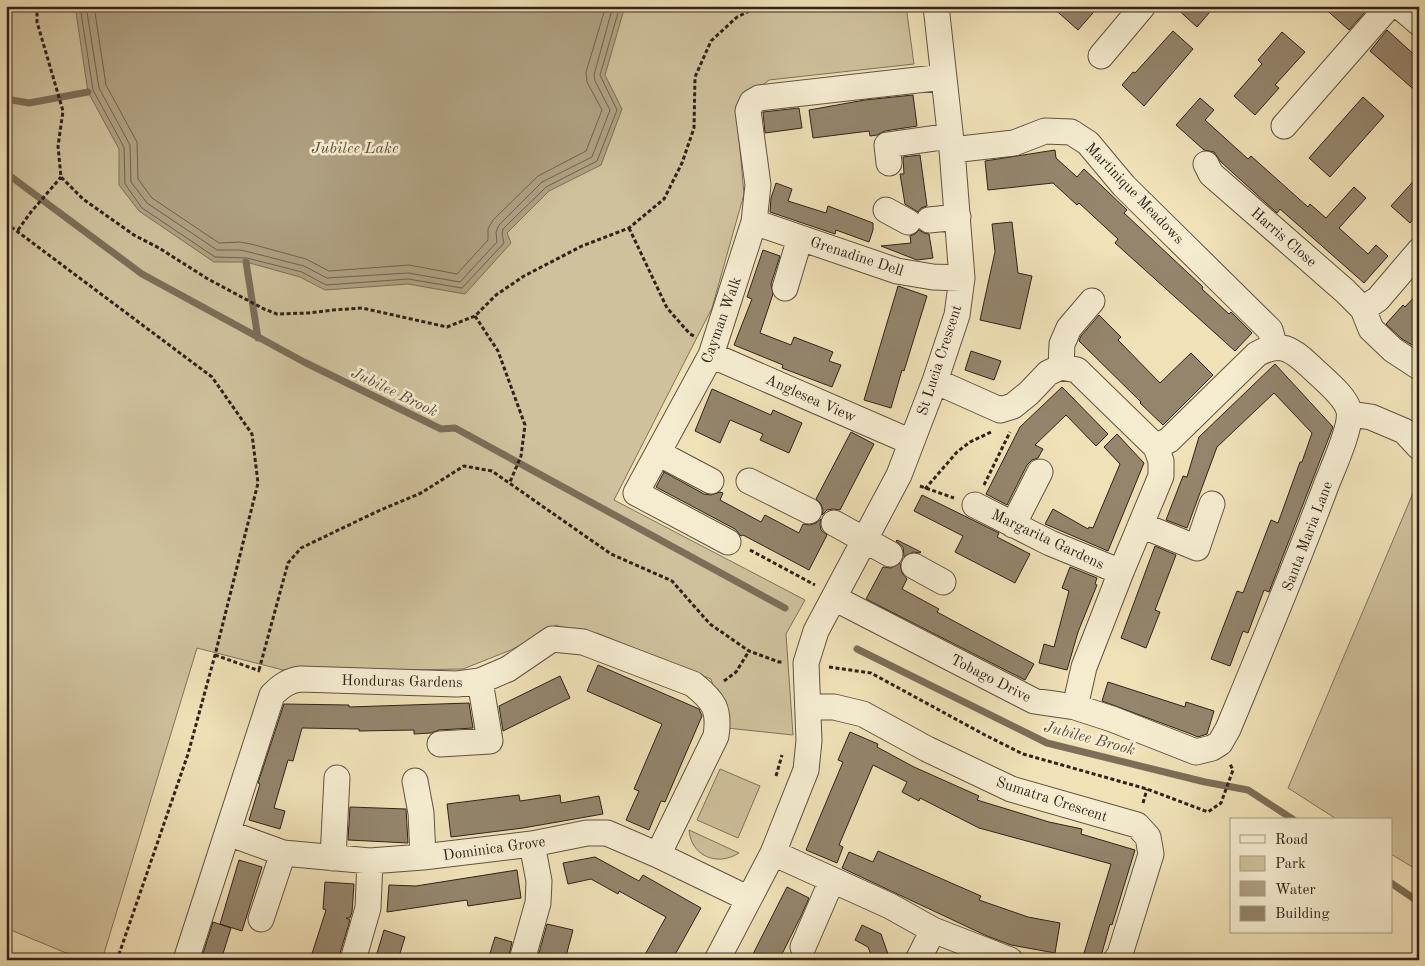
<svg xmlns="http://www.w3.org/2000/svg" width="1425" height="966" viewBox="0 0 1425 966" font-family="'Old Standard TT',serif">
<rect width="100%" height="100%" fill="#f0e1b7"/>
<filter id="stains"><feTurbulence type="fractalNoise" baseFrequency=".004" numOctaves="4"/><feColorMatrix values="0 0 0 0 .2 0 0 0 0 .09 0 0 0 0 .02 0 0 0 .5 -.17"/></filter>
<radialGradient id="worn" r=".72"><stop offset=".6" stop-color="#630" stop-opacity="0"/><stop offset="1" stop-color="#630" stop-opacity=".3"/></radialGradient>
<path fill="#cfc19c" stroke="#80725b" d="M6,6H906L914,64L769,80L736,106L744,194L712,308L614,500L805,600L786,634L793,735L727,728L711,679L597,633C581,636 571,631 556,625L511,650L463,669L291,672L197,648L102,960H83L6,928Z
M1419,479V871L1391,854V820H1338L1288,788Z
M720,769L760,786L738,838L697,820Z
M689,830L739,853C717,867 691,856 689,830Z"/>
<path fill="#afa082" stroke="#7c6e58" d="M75,6H625L605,75L622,109L601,165L549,191L507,233L511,243L465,294L408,284L325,290L300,277L246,262H214L139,211L119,185V149L88,92Z"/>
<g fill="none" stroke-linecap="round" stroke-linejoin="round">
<path stroke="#70614e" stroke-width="1" d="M80,6L93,90L124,147L125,184L142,208L215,257L247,258L302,272L326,285L408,279L462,288L504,243L502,234L503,229L546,187L597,161L617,110L600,75L620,6
M86,6L99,88L130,145L131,182L147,203L217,250H240L249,252L304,266L327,278L408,273L460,282L497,242L496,232L499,225L542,182L592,157L610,110L595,81L594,75L613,6
M94,6L106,85L137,142L138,179L152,198L219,243L240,242L251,244L306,259L329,271L409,265L457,274L488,240V229L493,220L538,176L586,151L602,110L587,82L586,72L606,6"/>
<path stroke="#7c6e58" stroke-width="7" d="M6,99L29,103L88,92
M6,173L142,274L304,362L441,429L455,428L785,608
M246,262L258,338
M857,649L1047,743L1205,782L1248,790L1294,820
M1391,883L1419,902"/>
</g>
<path fill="#94856c" stroke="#30221a" d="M1051,6H1099L1078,30Z
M1174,6H1215L1197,27Z
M1322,6H1361L1366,11L1349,30Z
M1387,30L1419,59V94L1370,51Z
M1173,31L1193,49L1144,106L1122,85L1133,72L1135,73Z
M1282,32L1305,52L1275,85L1279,88L1255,115L1234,96L1262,64L1258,60Z
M913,95L917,126L885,131L877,135L870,136L869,131L813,138L809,110L865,100Z
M1363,97L1384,116L1330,177L1309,158Z
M1200,98L1214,110L1205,120L1248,159L1251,156L1308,207L1310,204L1326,218L1354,187L1366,198L1339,228L1368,254L1376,245L1388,256L1364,283L1280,209L1277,213L1221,162L1214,152L1204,150L1176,125Z
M799,108L802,128L765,133L763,112Z
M1055,150L1056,158L1077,177L1084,169L1127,210L1124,213L1203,287L1202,289L1229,314L1231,312L1252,333L1235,351L1115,243L1118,239L1079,203L1077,205L1053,183L988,190L985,161Z
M920,155L927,206L921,208L918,212L905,204L900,174H904L903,157Z
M1419,175V212L1410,223L1391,206Z
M776,183L792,189L788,201L826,213L828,206L873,223V230L869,242L836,230L835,234L770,212L771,198Z
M1012,222L1018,273L1032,276L1020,329L980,320L995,252L992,224Z
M919,230L924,233L929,234L933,258L917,260L881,246L911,243L910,236L915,234Z
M763,250L780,256L771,284L773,294L760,333L791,345L794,337L833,352L829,361L841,365L832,387L782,368L783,365L734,345L752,299L747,297Z
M898,286L927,296L904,371L902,370L891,408L864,400Z
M1419,292V337L1412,345L1402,339L1386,324L1403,305L1405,307Z
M1099,315L1121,337L1118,340L1160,383L1191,353L1213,375L1163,425L1140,403L1141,402L1079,341L1081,336Z
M971,351L1001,361L994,380L965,370Z
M1275,364L1333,427L1269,592L1264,590L1248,633L1243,631L1230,666L1211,659L1237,591L1243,593L1271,520L1278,523L1300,462H1302L1312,433L1274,393L1217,447L1187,528L1166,520L1183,476L1187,477L1199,437Z
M1062,387L1108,434L1096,446L1066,415L1035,445L1043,449L1038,458L1032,460L1027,465L1007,505L986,494L1020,427Z
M712,389L771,415L773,410L802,423L789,453L760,440L763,434L730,420L720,443L695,431Z
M851,432L874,444L840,510L833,509L827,510L822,515L823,510L821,504L816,499Z
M1117,434L1144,463L1108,551L1045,524L1053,509L1088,529L1089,527L1093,528L1120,464L1104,447Z
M664,472L704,494L711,495L720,492L723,493L720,500L761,522L765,515L799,533L803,524L810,525L816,523L821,519L820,524L821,530L827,535L809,570L743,535L741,536L735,529L656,487Z
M922,495L999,533L997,537L1030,554L1015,583L955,552L963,536L914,511Z
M897,540L921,552L920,553L913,552L904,557L903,547L896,541Z
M1155,546L1176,555L1155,610L1160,612L1146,648L1121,638Z
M900,563L902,573L907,579L902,589L939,609L937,612L1034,664L1025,680L866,599L883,567L891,568Z
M1070,567L1097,578L1095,584L1097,585L1078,632L1067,670L1039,663L1044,644L1054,647L1069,591L1062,588Z
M598,665L699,709L702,716L665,802L661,801L649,830L626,820L639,791L634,789L662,724L587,691Z
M560,676L570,698L503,731L499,706Z
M1108,682L1185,707L1186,702L1214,711L1207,734L1198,737L1191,734L1102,701Z
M469,703L473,728L439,730L431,733L414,734V730L359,731V729L302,728L293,761L288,760L274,808L285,811L280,829L249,820L260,784L258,783L284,704L349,705V707Z
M850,732L878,744L877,747L914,767L979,796L977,800L1049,822L1082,829L1081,834L1135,850L1112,925L1110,924L1100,960H1082L1111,864L979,828L920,798L919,801L902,792L907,782L873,765L839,845L843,847L837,863L806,850L843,762L838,760Z
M519,795L520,801L560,795L561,803L599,796L603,814L523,828L451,837L447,804Z
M350,807L406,809L408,843L348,840Z
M878,851L981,896L979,900L1028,917L1060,923L1055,953L1011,945L987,936L842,868L849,852L873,862Z
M595,857L639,881L643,875L701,908L672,960H642L666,917L619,891L618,894L591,879L568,884L563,863Z
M239,860L262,867L242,931L220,924Z
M517,870L521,898L468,906L467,900L387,912L389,885L416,886Z
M325,882L354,884L352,912L350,918H346L350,920L338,960H310L326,910L323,909Z
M787,887L809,898L801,916L779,960H750Z
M213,922L231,928L221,960H201Z
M547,924L573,930L565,960H537Z
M862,925L881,934L890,960H873L868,947L855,940Z
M384,930L405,937L398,960H375Z
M495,937L512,942L508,960H488Z"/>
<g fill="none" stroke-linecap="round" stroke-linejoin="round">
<defs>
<path id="minor" d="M1399,6L1419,23
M1101,56L1143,6
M1284,126L1389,6
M952,150L1014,143L1045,131L1071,132L1088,143L1124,186L1270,330L1275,347
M889,163L887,145L950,136
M1206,164L1211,174L1345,291L1363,309L1371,329L1393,350L1419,367
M886,210L908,222
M929,220L958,217
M754,222L897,271L933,277L962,278
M785,288L800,238
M1363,309L1378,299L1419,251
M711,355L911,442
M1061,367L1062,344L1069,328L1092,301
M935,381L1000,410L1013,406L1029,393L1048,373L1061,367L1077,370L1156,447L1161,461V476L1121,572L1084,667L1075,707
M1350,414L1371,417L1404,431L1419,447
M658,453L711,481
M749,481L809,511
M975,505L1050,543L1121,572
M834,523L890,554
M1013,525L1040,472
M1141,525L1197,548L1212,504
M728,542L636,493L711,355L754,222L758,185L748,111L752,102L759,98L944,77
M914,566L943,582
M834,598L1034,701L1075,707L1112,719L1196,752L1212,748L1220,743L1228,729C1262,647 1296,566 1327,483C1333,468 1352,426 1349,411C1346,396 1322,378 1310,366C1292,349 1281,341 1257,354L1169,440L1156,447
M808,707H834L863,714L927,749L1011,789L1137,825L1148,837L1151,854L1120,954L1116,960
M440,744L490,741L480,681
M415,781L421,813L423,857
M228,833L283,853L370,861L423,857L532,844L587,833H607L658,855L749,899
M773,853L890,906L933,930L1010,960
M333,858L337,778
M261,919L283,853
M803,947L832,880
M186,960L272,695C281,686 289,680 301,679L457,684L480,681L508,669L552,639L583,642L693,684C714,701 720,709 716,736L658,855
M353,960L368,908L370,861
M522,960L538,903L539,881L532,844
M717,960L773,853L806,770L809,741L806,663L816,631L899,475L935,381L957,315L962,278L952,150L936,6
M918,960L933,930"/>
</defs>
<use href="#minor" stroke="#605241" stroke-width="27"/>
<path stroke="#30221a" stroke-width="3" stroke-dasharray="4 2.5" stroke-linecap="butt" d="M37,6V22L63,111L58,146L61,177L83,199L134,235L159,248L208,279L264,309L277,314L309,313L333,310L362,308L447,327L475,316L496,295L524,276L582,246L629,228L664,199L682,163L694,128L695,77L711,41L737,17L760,6
M6,223L212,377L252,434L258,483L215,655L188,754L117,960
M629,228L667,308L690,334L694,336
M18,230L31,212L61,177
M475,316L498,351L525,425L521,456L510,482
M984,485L1010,432
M920,486L954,498
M925,489L957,452L970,442L991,432
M750,550L815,585
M215,655L260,671
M829,667L871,673L985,735L1023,754L1147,789L1208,812L1221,803L1233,770L1230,764
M259,670L288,563L301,548L376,512L421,493L464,466L492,471L611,554L672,581L710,624L749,651L779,662H783
M724,681L736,672L749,651
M776,776L782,755
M1143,803L1147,789"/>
<use href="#minor" stroke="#f5ecd0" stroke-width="25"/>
</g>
<g text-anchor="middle" stroke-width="5" stroke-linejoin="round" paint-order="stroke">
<g font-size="15" fill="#30221a" stroke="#f5ecd0">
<text transform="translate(1135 193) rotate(46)" y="5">Martinique Meadows</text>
<text transform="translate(1284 237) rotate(41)" y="5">Harris Close</text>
<text transform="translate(857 256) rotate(18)" y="5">Grenadine Dell</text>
<text transform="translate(721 320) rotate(-70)" y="5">Cayman Walk</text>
<text transform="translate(939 360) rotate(-72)" y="5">St Lucia Crescent</text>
<text transform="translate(811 398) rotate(24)" y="5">Anglesea View</text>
<text transform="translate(1307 536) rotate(-69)" y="5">Santa Maria Lane</text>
<text transform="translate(1048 539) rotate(25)" y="5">Margarita Gardens</text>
<text transform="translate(991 678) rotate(27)" y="5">Tobago Drive</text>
<text transform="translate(402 681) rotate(1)" y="5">Honduras Gardens</text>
<text transform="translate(1052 799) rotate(18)" y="5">Sumatra Crescent</text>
<text transform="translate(494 848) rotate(-8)" y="5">Dominica Grove</text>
</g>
<g font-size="16" font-style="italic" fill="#5c4e3e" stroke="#f5ecd0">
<text x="355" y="153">Jubilee Lake</text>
<text transform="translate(395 391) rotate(26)" y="6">Jubilee Brook</text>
<text transform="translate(1090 737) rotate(15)" y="6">Jubilee Brook</text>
</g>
</g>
<rect width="1425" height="966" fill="none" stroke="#f0e1b7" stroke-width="25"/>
<rect x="8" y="8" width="1410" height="951" fill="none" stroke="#30221a" stroke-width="2.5"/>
<rect x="12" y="12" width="1400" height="941" fill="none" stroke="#30221a"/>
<rect x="1230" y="818" width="162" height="115" fill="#f5ecd0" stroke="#a69b87"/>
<rect x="1240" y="835" width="25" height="8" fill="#f5ecd0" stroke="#a69b87"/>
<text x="1275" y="844" font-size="15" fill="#30221a">Road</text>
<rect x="1240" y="856" width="25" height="15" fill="#cfc19c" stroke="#a69b87"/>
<text x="1275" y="868" font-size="15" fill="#30221a">Park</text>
<rect x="1240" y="881" width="25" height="15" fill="#afa082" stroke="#a69b87"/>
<text x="1275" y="894" font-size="15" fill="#30221a">Water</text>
<rect x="1240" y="906" width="25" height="15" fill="#94856c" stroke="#a69b87"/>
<text x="1275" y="918" font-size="15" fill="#30221a">Building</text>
<rect width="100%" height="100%" filter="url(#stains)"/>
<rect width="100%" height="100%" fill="url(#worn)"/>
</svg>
